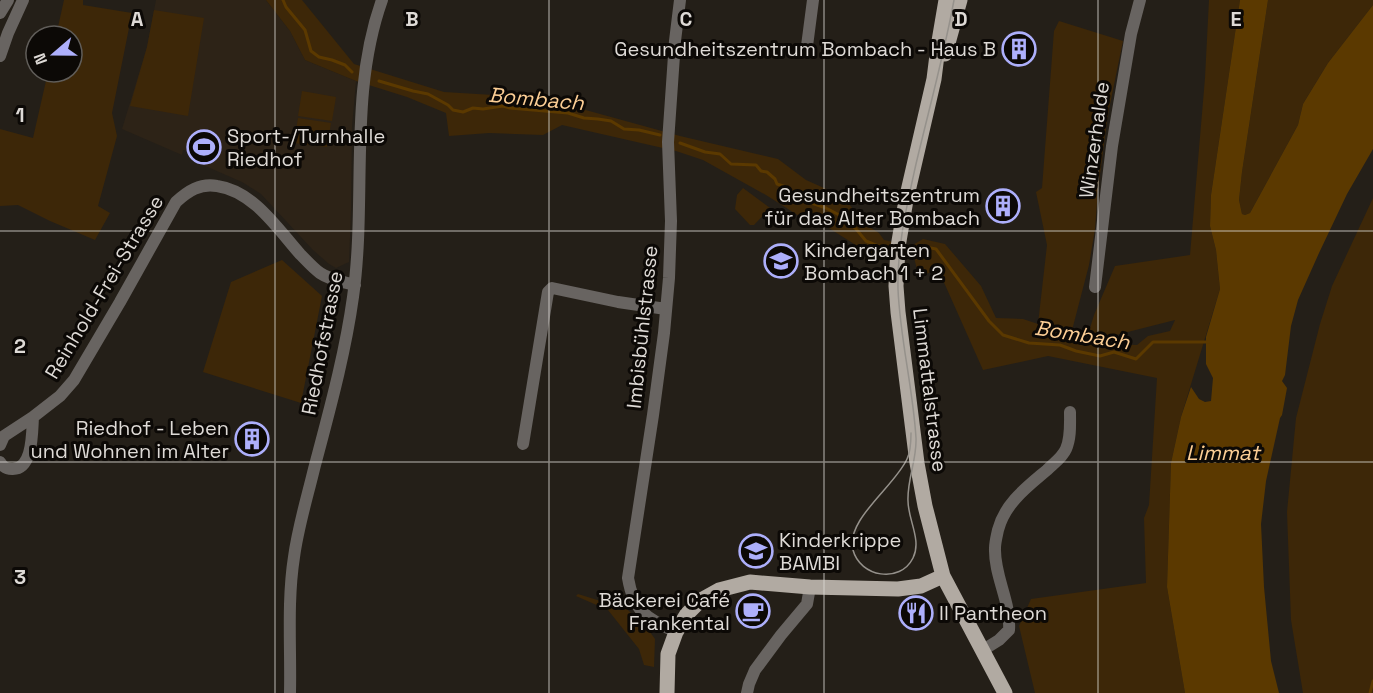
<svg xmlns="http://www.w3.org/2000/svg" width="1373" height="693" viewBox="0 0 1373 693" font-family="'Space Grotesk',sans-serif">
<rect width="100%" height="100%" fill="#241f18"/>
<path fill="#2d2317" d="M156,0H266L290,31L305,60L356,81L352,127L351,211L349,262L336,268L329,264L313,250L261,194L242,182L203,165L198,161L197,152L183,150L182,155L122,129L147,47Z"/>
<path fill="#3d2708" d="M64,0H83V5L132,13L112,113L117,136L98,206L110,213L95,240L50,221L18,205L0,206V129L33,138L48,72H72V36H56Z
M266,0H302L354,64L444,92L542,98L680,136L778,159L806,180L833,192L846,201L868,226L879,233L884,240L911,246L923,239L945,244L981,286L996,318L1023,319L1038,324L1047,245L1036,192L1042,188L1054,31L1059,21L1123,41L1108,114L1098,189L1095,229L1089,265L1070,338L1079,343L1137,345L1148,336L1170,331L1175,320L1112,336L1087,338L1094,315L1115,266L1190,255L1205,78L1209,0H1240L1211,195L1210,226L1216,250L1220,289L1181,417L1171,463L1167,587L1185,693H1035L1019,626L1031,599L1146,583L1144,518L1149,505L1157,378L1048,356L983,370L938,269L919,277L912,250L883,253L878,257L870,254L824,225L810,223L766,195L703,160L676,151L562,125L543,135L489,133L449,136L446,113L407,97L356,81L305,60L290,31Z
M1268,0H1373V5L1328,63L1303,104L1298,125L1250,213L1245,215L1242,214L1239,200L1242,172Z
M154,10L204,18L188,116L130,106L147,47Z
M302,91L336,97L332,121L298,116Z
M298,118L331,123L327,147L294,143Z
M743,188L770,208L754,225H750L735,209L737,195Z
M1373,198V693H1303L1291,620L1287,512L1296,418L1320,324L1332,286Z
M282,260L322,296L301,403L203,372L231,282Z
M578,594L607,603L619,610L627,609L650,632L655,639L654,667L644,665L639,649L608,610L576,596Z"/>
<path fill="#5b3900" d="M1240,0H1268L1242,172L1239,200L1242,214L1245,215L1250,213L1298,125L1303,104L1328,63L1373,5V149L1347,194L1319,253L1298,300L1291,326L1285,375L1282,381L1287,388L1282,415L1280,418L1266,481L1261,524L1264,587L1271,661L1279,693H1185L1167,587L1171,463L1181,417L1191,387L1199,399L1205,402L1211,401L1213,378L1206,364V337L1220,289L1216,250L1210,226L1211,195Z"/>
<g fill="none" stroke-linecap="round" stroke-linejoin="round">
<path stroke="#5b3900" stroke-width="3" d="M283,0L286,7L305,30L311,51L319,57L332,60L345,65L352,72
M379,81L413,91L428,94L448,105L453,110L463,112L473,108L483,109L503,106L510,108L568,113L584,118L598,119L611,121L624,129L639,130L660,135
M680,143L705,152L720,154L731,164L756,165L761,171L767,172L775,179L777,184L786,187L800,199L826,208L843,217L856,229L866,241L883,248
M911,249L920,246L936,249L989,321L1003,335L1029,343L1060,345L1076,351L1100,356L1114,352L1136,359L1153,342H1208
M1370,693L1373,681"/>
<path stroke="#686461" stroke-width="12" d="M0,13L8,0
M807,46L813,0
M0,56L8,33L23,0
M1095,287L1112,146L1131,34L1140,0
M33,417L60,396L74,380L120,302L176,202C188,191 200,183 217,186C253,191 277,228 300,254C306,260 313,268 320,273C330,280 343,282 355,285
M523,444L548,292L552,288L618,302L666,309
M0,445L4,436L33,417C32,433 33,470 12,469C6,469 3,467 0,462
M676,632C647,618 634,613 628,578L653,415L664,333L669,278L671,221L668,142L675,41L680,0
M983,650L999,640L1009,630C1011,602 994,576 995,548C995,542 997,535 998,530C1005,503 1027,487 1047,470C1054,463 1062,458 1066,449C1071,438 1070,424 1070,412
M290,693C291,648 287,602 294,557C298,527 307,498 314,469C329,412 345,355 353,297C367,198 348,95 382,0
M747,693L749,684L755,670L781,635L807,604L810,587"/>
<path stroke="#b1aaa2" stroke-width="15" d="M946,0L938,47L934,79L906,200L898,247L896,286L898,312L917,463L925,506L943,576L1005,693
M945,54L960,0
M667,693L668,654L676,632L687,614L701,600L719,590L750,582L810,587L898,589L921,586L943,576"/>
<path stroke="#95918b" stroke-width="1.5" d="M911,433C911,442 911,451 907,459C895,486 845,520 853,550C860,577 900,584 913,558C922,540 908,520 908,501C907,479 917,460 916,438C913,388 900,339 898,289C897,246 907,205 916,164C929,109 944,55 954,0"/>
</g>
<path fill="none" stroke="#dedad6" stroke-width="1.5" stroke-opacity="0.55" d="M275,0V693M549,0V693M824,0V693M1098,0V693M0,231H1373M0,462H1373"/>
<defs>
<symbol id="building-ring" viewBox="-11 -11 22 22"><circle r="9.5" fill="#0c0906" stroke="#adaffb" stroke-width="1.5"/><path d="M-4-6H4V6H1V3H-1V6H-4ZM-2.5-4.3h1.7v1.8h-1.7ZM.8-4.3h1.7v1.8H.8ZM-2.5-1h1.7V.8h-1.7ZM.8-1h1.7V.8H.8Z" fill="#adaffb"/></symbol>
<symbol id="stadium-ring" viewBox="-11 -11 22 22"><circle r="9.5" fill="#0c0906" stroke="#adaffb" stroke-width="1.5"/><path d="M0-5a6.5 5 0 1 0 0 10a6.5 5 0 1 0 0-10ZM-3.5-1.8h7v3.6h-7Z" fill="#adaffb"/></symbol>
<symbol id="school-ring" viewBox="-11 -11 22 22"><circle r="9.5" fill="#0c0906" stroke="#adaffb" stroke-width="1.5"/><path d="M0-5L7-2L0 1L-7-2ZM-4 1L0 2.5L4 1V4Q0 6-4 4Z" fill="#adaffb"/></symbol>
<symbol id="cafe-ring" viewBox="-11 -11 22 22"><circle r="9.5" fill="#0c0906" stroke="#adaffb" stroke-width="1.5"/><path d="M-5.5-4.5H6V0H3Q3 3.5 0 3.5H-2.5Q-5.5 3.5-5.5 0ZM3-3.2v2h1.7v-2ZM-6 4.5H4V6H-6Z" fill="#adaffb"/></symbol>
<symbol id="restaurant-ring" viewBox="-11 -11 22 22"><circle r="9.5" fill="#0c0906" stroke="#adaffb" stroke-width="1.5"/><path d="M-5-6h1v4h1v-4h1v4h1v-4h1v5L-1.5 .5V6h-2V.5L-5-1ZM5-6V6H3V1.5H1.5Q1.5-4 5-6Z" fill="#adaffb"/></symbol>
</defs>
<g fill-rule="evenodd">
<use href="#building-ring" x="1000" y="30" width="38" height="38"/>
<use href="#stadium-ring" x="185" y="128" width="38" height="38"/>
<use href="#building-ring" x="984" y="187" width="38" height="38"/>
<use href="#school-ring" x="762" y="242" width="38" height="38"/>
<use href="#building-ring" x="233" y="420" width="38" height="38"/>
<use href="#school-ring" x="737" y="532" width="38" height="38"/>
<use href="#cafe-ring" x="734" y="592" width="38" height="38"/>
<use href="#restaurant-ring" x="897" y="594" width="38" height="38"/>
</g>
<g text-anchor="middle" stroke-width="6" stroke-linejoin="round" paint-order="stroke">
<g font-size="20" fill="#dedad6" stroke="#0c0906" text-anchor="end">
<text x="996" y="56">Gesundheitszentrum Bombach - Haus B</text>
<text x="227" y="143" text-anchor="start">Sport-/Turnhalle<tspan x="227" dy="23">Riedhof</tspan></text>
<text x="980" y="202">Gesundheitszentrum<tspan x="980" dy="23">für das Alter Bombach</tspan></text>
<text x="804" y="257" text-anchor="start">Kindergarten<tspan x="804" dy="23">Bombach 1 + 2</tspan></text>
<text x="229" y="435">Riedhof - Leben<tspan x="229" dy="23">und Wohnen im Alter</tspan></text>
<text x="779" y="547" text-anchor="start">Kinderkrippe<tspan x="779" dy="23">BAMBI</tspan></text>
<text x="730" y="607">Bäckerei Café<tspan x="730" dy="23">Frankental</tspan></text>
<text x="939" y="620" text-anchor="start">Il Pantheon</text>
</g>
<g font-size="20" fill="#dedad6" stroke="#0c0906">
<text transform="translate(1094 140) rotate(-82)" y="7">Winzerhalde</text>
<text transform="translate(104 287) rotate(-59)" y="7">Reinhold-Frei-Strasse</text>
<text transform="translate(642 327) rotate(-84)" y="7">Imbisbühlstrasse</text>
<text transform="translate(322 343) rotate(-79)" y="7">Riedhofstrasse</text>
<text transform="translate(930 390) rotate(83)" y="7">Limmattalstrasse</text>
</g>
<g font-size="21" font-style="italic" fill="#fcce95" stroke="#0c0906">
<text transform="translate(536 99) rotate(5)" y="7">Bombach</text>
<text transform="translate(1082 335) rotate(9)" y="7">Bombach</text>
<text x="1223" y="460">Limmat</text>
</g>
</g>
<g font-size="20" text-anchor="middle" font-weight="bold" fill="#dedad6" stroke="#0c0906" stroke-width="6" stroke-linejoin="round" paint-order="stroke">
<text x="137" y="26">A</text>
<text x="412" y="26">B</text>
<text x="686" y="26">C</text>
<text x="961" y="26">D</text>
<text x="1236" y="26">E</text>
<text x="20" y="122">1</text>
<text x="20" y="353">2</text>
<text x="20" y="584">3</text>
</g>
<g transform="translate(54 54) rotate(250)"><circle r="28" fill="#0c0906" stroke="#605d59" stroke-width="1.5"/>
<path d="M0-4.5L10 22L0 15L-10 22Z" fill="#adaffb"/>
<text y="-9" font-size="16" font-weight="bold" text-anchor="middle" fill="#dedad6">N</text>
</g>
</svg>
